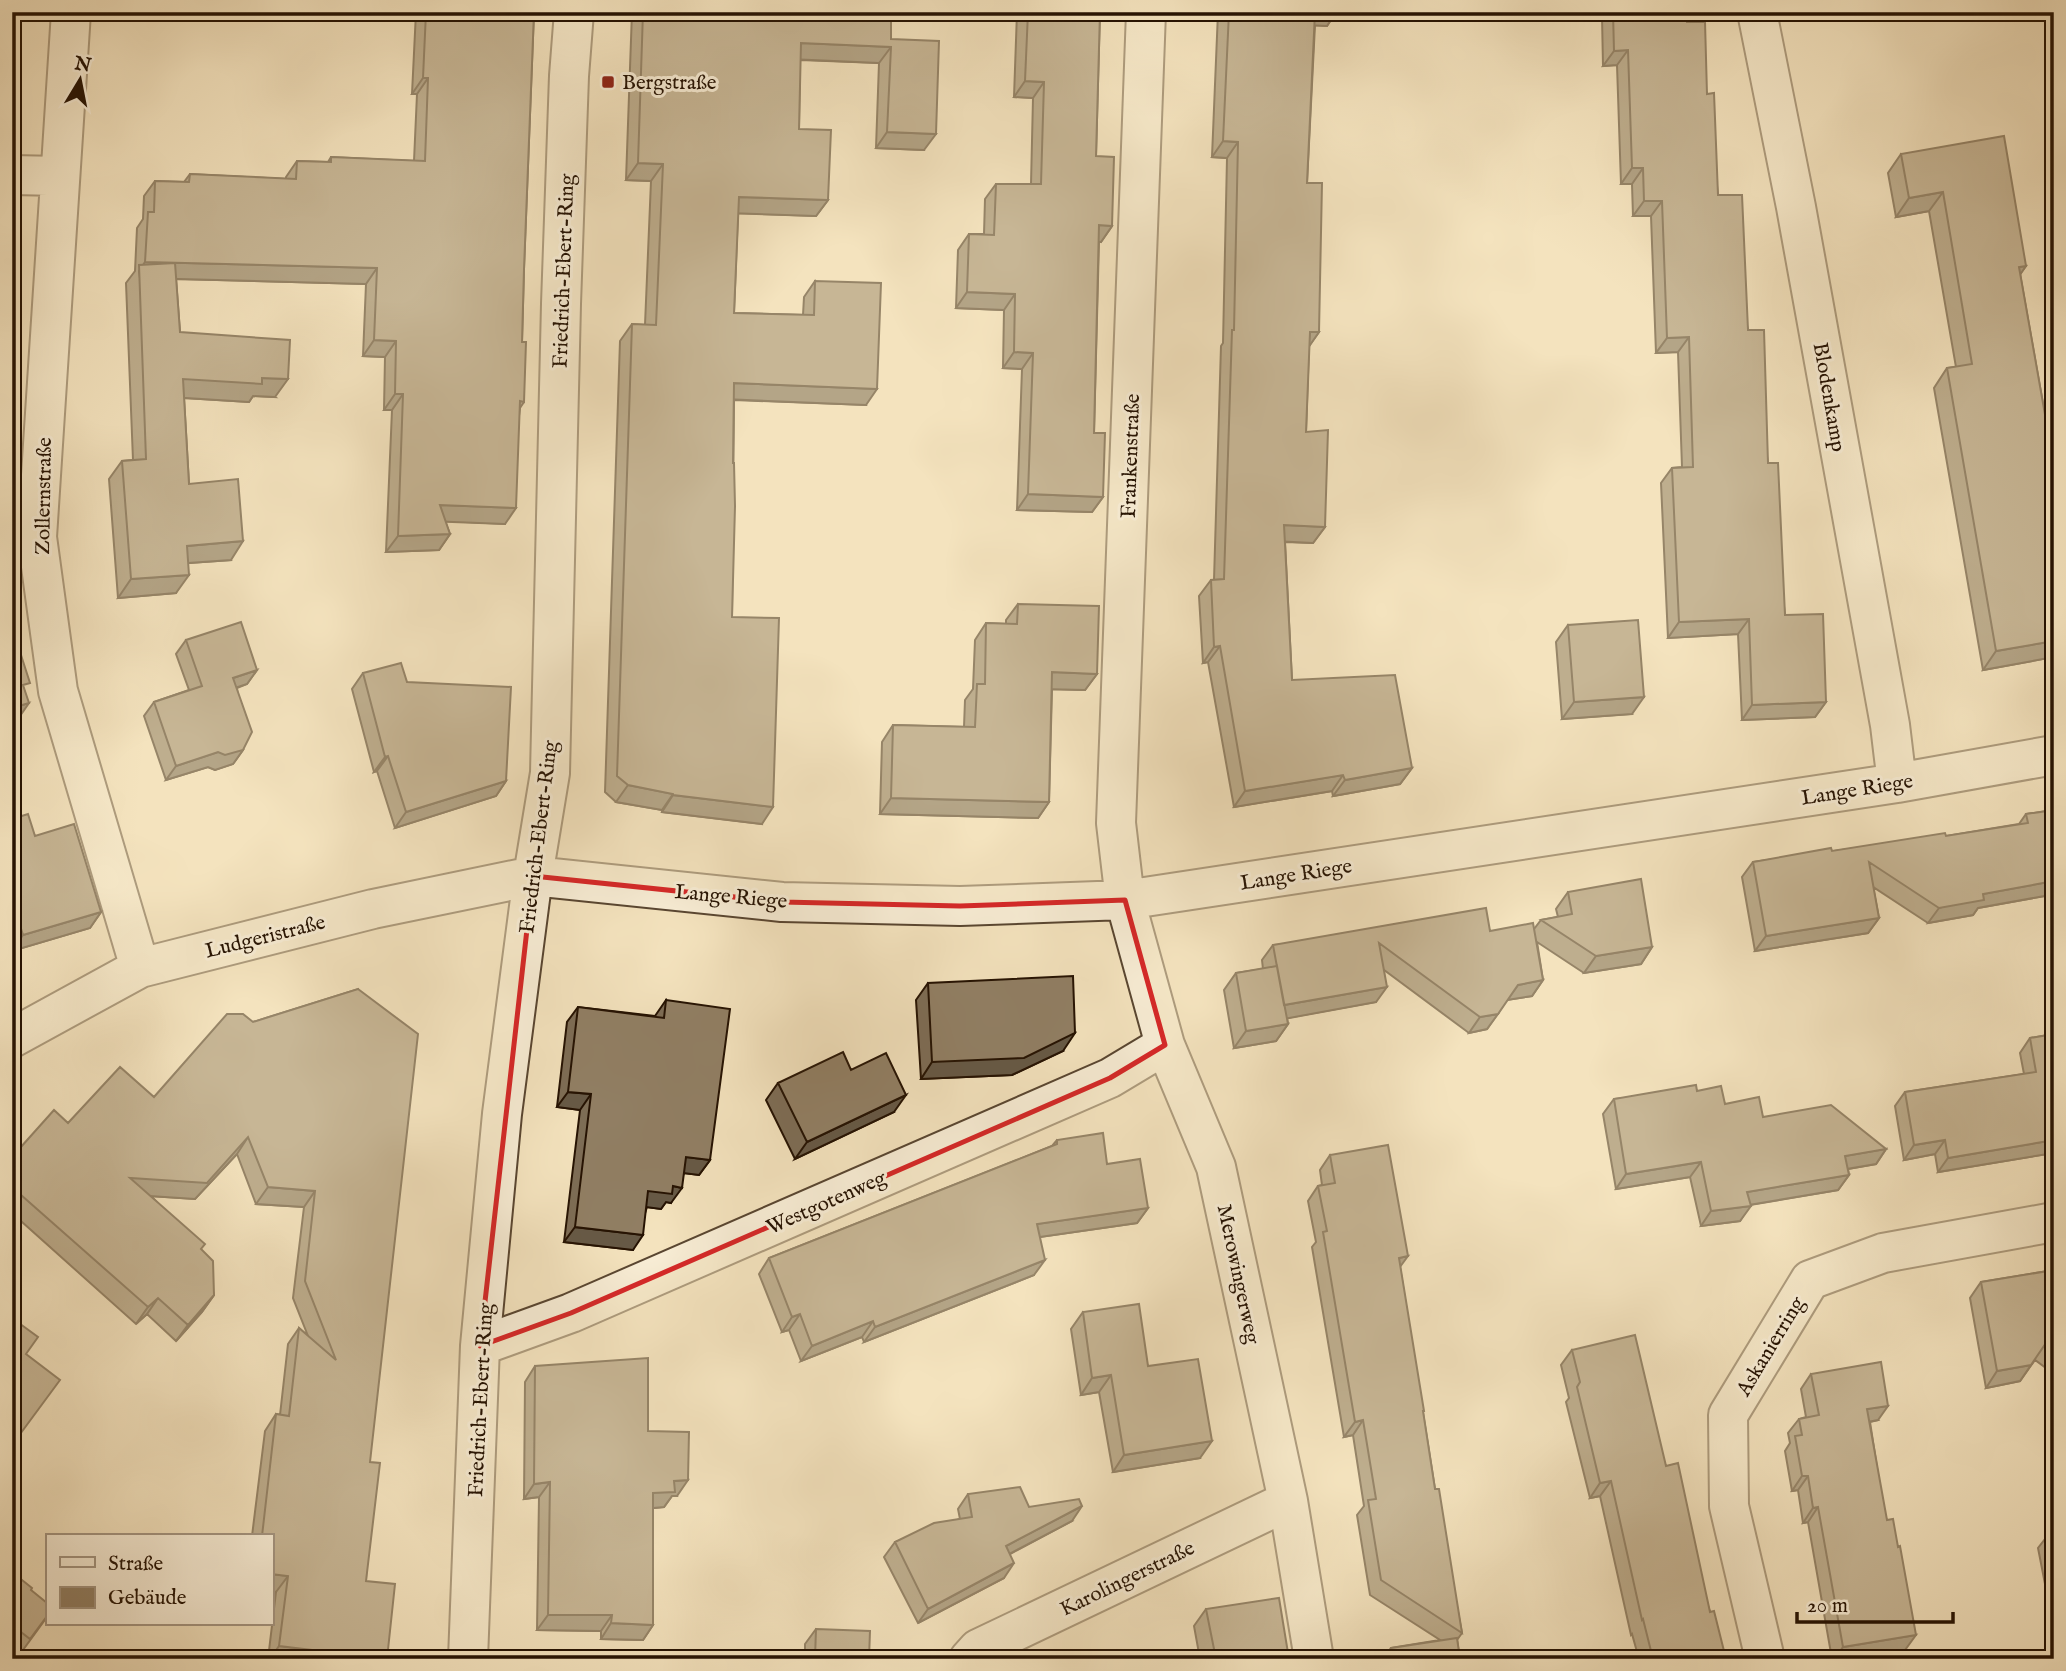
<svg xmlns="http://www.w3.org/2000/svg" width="2066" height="1671" viewBox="0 0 2066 1671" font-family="'IM FELL English',serif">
<rect width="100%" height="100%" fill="#f4e3be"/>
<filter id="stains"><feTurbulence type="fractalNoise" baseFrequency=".00286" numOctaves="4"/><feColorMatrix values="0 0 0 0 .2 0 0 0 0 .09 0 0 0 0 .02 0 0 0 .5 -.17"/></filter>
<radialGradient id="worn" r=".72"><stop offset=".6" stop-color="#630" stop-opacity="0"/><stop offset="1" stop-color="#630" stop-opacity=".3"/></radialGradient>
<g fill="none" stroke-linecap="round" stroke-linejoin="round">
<defs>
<path id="street" d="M71,12L37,537L58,691L140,968
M1146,12L1116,823L1125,900L1165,1045L1216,1167L1288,1501L1314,1659
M1757,12L1796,207L1890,725L1897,783
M12,175L60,176
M12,1038L140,968L373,909L533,876L782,902L960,906L1125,900L1897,783L2054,755
M480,1346L571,1313L1110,1078L1165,1045
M468,1659L480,1346L502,1114L533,876L550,773L561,304L569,76L574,12
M969,1659L978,1649L1288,1501
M1765,1659L1729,1506L1728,1415L1810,1280L1883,1253L2054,1222"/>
</defs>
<use href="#street" stroke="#594631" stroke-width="42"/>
<use href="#street" stroke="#f8edd5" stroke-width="38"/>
</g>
<path fill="#7d6d56" stroke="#251202" stroke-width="2" d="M416,12H534L524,269L522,342L524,402L520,408L505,524L445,521L450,534L439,550L386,552L392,410H384L385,357L363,356L366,284L176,279L180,332L275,397L253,396L249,402L184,398L189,484L231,560L188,563L176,593L118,598L109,479L122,461L133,460L126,283L135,271L137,228L143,219L144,196L155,181L184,182L190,174L286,179V177L297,161L328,162L331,157L414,161L417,94H412Z
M632,12H891V39L924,150L876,148L879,63L800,60L799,129L828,200L816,216L738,213L734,313L803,315L804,297L815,281L866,405L734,400L732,617L762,824L662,812V810L616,802L605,792L620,341L632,324L645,325L651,181L626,180Z
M1017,12H1100L1096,156L1112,226L1101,242L1099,241L1094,433L1103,497L1092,512L1017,510L1022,369L1003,368L1004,310L956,308L958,250L969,234H984L985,199L996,184H1031L1033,98L1014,97Z
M1218,12H1336L1327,26L1315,25L1307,183L1319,332L1309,346L1306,432L1325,527L1313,543L1285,542L1292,680L1412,768L1400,784L1333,796L1332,791L1234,807L1208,662L1203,663L1199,596L1211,580H1214L1221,346L1223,343L1227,158L1212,157Z
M1592,12H1686L1687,22L1707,94L1718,195L1748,330L1768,463L1785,615L1826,702L1815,717L1742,720L1738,634L1668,638L1661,483L1672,468L1682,467L1678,352L1656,353L1651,216H1633L1632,184H1621L1617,65L1603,66L1602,16H1592Z
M1901,154L2026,266L2020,274L2053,460L2050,465L2054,483V657L1983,670L1934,388L1947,368L1956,367L1929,211L1896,217L1888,173Z
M1018,604L1097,674L1085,690L1052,689L1049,802L1038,818L880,814L882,742L893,725L964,727L965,700L973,689L975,640L986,623L1006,624V620Z
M1568,625L1632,714L1562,719L1556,642Z
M186,640L257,670L247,684L237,688L243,750L233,764L215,770L208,767L166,780L144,716L154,702L189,690L176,654Z
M363,673L407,682L506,781L496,796L395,828L377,771L374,772L352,689Z
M2054,810V890L2050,895L1978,908L1973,915L1928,923L1873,887L1879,918L1868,933L1755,951L1742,877L1753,862L1946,836L2019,824L2026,814Z
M12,819L35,836L101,912L90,928L12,951Z
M1568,892L1652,947L1641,964L1584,973L1537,942L1543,980L1532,996L1507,1000L1487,1029L1469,1033L1384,970L1376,1002L1287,1018L1288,1024L1276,1041L1234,1048L1224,990L1236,973L1263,969L1262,960L1273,945L1534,929L1541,920L1558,917L1556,909Z
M928,983L1063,1051L1012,1075L921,1079L916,1000Z
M358,989L370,1462L366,1581L387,1659H268L276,1592L271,1536H252L265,1431L276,1414L280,1415L288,1344L299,1328L308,1336L293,1298L304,1207L256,1204L237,1154L195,1199L151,1196L201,1249L214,1295L202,1312L176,1341L147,1314L136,1324L12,1213V1157L68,1123L154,1097L253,1022Z
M666,1000L710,1160L699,1175L684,1173L671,1203L666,1202L661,1209L647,1207L633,1250L564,1242L580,1110L557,1107L567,1022L578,1007L655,1016Z
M2054,1034V1153L1938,1172L1935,1154L1904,1160L1895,1106L1905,1092L2024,1074L2020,1053L2030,1038Z
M851,1070L894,1112L795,1159L766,1100L778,1083Z
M1697,1091L1725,1104L1763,1117L1886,1149L1876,1164L1848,1169L1849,1175L1838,1190L1750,1205L1740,1221L1701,1226L1690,1177L1616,1189L1603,1114L1614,1099Z
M1057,1140L1107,1164L1148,1208L1137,1223L1040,1237L1034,1275L864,1342L862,1337L801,1361L789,1330L782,1332L759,1274L769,1258L1052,1146Z
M1330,1155L1400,1267L1435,1489L1462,1633L1457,1640L1460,1659H1383L1391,1648L1440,1640L1370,1595L1357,1515L1364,1506L1353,1435L1344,1437L1312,1247L1316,1242L1308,1201L1318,1186L1322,1185L1320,1170Z
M2054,1270V1374L2035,1360L2020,1381L1986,1388L1970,1298L1981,1282Z
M1083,1312L1148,1366L1200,1458L1113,1472L1099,1392L1081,1395L1071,1329Z
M1572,1350L1666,1466L1710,1612L1726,1659H1639L1632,1634L1631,1635L1600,1496L1590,1498L1566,1402L1569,1398L1561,1365Z
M535,1366L648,1431L677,1496H672L664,1507L653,1508V1625L643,1640L601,1639V1631L537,1630L539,1497L524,1499L525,1382Z
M1811,1374L1878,1420L1870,1422L1905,1650L1851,1659H1832L1808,1522L1803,1523L1798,1490L1792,1491L1785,1451L1790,1443L1788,1433L1799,1419L1806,1417L1801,1389Z
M968,1494L1029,1507L1072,1521L1010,1554L1004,1578L918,1623L884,1557L895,1542L960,1519L958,1509Z
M2054,1533V1620H2052L2038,1548L2049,1534Z
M12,1572L31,1590L47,1617L20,1654L12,1648Z
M1206,1609L1289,1659H1200L1194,1626Z
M816,1629L869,1659H805V1644Z"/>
<path fill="#665946" stroke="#251202" stroke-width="2" d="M1313,12H1336L1327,26L1304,25Z
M1594,12H1604L1602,16H1592Z
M801,43L891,47L879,63L789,59Z
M1628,50L1617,65L1603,66L1614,51Z
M423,78H428L417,94H412Z
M1025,81L1044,82L1033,98L1014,97Z
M887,132L936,134L924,150L876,148Z
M1223,141L1238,142L1227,158L1212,157Z
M638,163L663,164L651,181L626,180Z
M1632,168H1643L1632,184H1621Z
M1943,192L1929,211L1896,217L1909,198Z
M739,197L828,200L816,216L727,213Z
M1644,201H1662L1651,216H1633Z
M1099,225L1112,226L1101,242L1088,241Z
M145,262L377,268L366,284L140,278L139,271Z
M2026,266L2013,285L2019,267Z
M967,292L1015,294L1004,310L956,308Z
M1310,332H1319L1308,348Z
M1689,337L1678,352L1656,353L1667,338Z
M374,340L396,341L385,357L363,356Z
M1014,352L1033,353L1022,369L1003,368Z
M262,378L288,379L275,397L253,396L249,402L170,397L183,379Z
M734,383L877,389L866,405L723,399Z
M395,394H403L392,410H384Z
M1028,494L1103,497L1092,512L1017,510Z
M440,505L516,508L505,524L428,521Z
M1284,525L1325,527L1313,543L1273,541Z
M450,534L439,550L386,552L398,536Z
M243,541L231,560L174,564L187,546Z
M189,575L176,593L118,598L131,579Z
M1749,619L1738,634L1668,638L1679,622Z
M2054,641V657L1983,670L1996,651Z
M1220,646L1208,662L1203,663L1214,647Z
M257,670L247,684L223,692L233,678Z
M1052,672L1097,674L1085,690L1040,689Z
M1644,697L1632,714L1562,719L1574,702Z
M1826,702L1815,717L1742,720L1752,705Z
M29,703L18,719L12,721V708Z
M243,750L233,764L215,770L208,767L166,780L176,766L218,752Z
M388,756L377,771L374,772L385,757Z
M1412,768L1400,784L1333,796L1345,780Z
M1343,775L1332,791L1234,807L1245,791Z
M506,781L496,796L395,828L406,812Z
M628,785L673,794L662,810L616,802Z
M673,795L773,807L762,824L662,812Z
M891,798L1049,802L1038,818L880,814Z
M2054,881V890L2050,895L1978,908L1973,915L1928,923L1939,908L1983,894Z
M101,912L90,928L12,951L23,935Z
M1879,918L1868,933L1755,951L1766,936Z
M1652,947L1641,964L1584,973L1596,956Z
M1543,980L1532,996L1507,1000L1518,985Z
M1387,987L1376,1002L1273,1021L1284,1005Z
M1498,1014L1487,1029L1469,1033L1480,1017Z
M1288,1024L1276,1041L1234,1048L1246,1031Z
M1075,1033L1063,1051L1012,1075L921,1079L932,1062Z
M568,1092L591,1094L580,1110L557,1107Z
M906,1095L894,1112L795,1159L807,1142Z
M248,1137L237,1154L195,1199L119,1194L130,1178Z
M1945,1140L1935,1154L1904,1160L1914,1145Z
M2054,1140V1153L1938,1172L1948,1158Z
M1886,1149L1876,1164L1835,1171L1845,1156Z
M686,1157L710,1160L699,1175L675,1172Z
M1701,1162L1690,1177L1616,1189L1626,1174Z
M1849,1175L1838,1190L1737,1207L1747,1192Z
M673,1186L682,1188L671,1203L666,1202L661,1209L638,1206L648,1191Z
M268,1187L315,1191L304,1207L256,1204Z
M1751,1206L1740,1221L1701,1226L1711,1211Z
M1148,1208L1137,1223L1026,1239L1037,1224Z
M575,1227L643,1235L633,1250L564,1242Z
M1408,1256L1397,1271L1399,1258Z
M1045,1260L1034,1275L864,1342L875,1327Z
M214,1295L202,1312L176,1341L188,1325Z
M158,1298L147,1314L136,1324L148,1307Z
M800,1314L789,1330L782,1332L792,1317Z
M873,1321L862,1337L801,1361L812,1346Z
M2031,1365L2020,1381L1986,1388L1997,1371Z
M1111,1375L1099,1392L1081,1395L1092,1378Z
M1888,1406L1878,1420L1857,1424L1867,1409Z
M1363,1420L1353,1435L1344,1437L1355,1422Z
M1212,1441L1200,1458L1113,1472L1124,1455Z
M1802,1476H1808L1798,1490L1792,1491Z
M688,1480L677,1496H672L664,1507L643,1509L653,1493L674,1481Z
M1611,1481L1600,1496L1590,1498L1600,1483Z
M550,1482L539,1497L524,1499L534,1484Z
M1082,1506L1072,1521L996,1561L1006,1546Z
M1818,1507L1808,1522L1803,1523L1813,1508Z
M1014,1563L1004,1578L918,1623L928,1609Z
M271,1574L288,1576L276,1592L271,1591Z
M548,1615H612L601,1631L537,1630Z
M611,1623L653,1625L643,1640L601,1639Z
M1916,1635L1905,1650L1851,1659H1835L1843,1647Z
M279,1646L380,1659H270Z"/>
<path fill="#917f64" stroke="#251202" stroke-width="2" d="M426,12H534L524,269L522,342H526L524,402L520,401L516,508L440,505L450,534L398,536L403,394H395L396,341L374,340L377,268L145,262L148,212H154L155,181L189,182L190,174L296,179L297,161L331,162V157L425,161L428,78H423Z
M643,12H891V39L939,41L936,134L887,132L891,47L801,43L799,129L831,130L828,200L739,197L734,313L814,315L815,281L881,283L877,389L734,383L733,463H734L735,506L732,617L779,618L773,807L673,795V794L628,785L617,776L632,324L656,325L663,164L638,163Z
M1028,12H1100L1096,156L1114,157L1112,226L1099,225L1094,433H1105L1103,497L1028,494L1033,353L1014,352L1015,294L967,292L969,234L994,235L996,184H1041L1044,82L1025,81Z
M1229,12H1315L1307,183H1322L1319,332H1310L1306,432L1328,430L1325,527L1284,525L1292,680L1395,675L1412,768L1345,780L1343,775L1245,791L1220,646L1214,647L1211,580L1224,579L1232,330H1234L1238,142L1223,141Z
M1613,12H1686L1687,22H1705L1707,94L1714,93L1718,195H1742L1748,330H1764L1768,463H1778L1785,615L1823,614L1826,702L1752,705L1749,619L1679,622L1672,468L1693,467L1689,337L1667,338L1662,201H1644L1643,168H1632L1628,50L1614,51Z
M2004,136L2026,266L2019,267L2053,460L2049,461L2054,483V641L1996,651L1947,368L1972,364L1943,192L1909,198L1901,154Z
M12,211H16L12,294Z
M175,263L180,332L290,340L288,379L262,378V384L183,379L189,484L238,479L243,541L187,546L189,575L131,579L122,461L146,459L139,265Z
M12,315H21L12,494Z
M1018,604L1099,606L1097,674L1052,672L1049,802L891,798L893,725L975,727L977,684H985L986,623L1017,624Z
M1638,620L1644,697L1574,702L1568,625Z
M241,622L257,670L233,678L252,732L243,750L225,755L218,752L176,766L154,702L202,686L186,640Z
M12,627L30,683L23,685L29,703L12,708Z
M401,663L407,682L511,687L506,781L406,812L388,756L385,757L363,673Z
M2054,810V881L1983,894L1984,900L1939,908L1869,862L1879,918L1766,936L1753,862L1831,848L1832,851L1945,833L1946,836L2028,823L2026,814Z
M28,814L35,836L74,824L101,912L23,935L12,900V819Z
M1641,879L1652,947L1596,956L1541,920L1572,914L1568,892Z
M1486,908L1490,931L1533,923L1543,980L1518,985L1498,1014L1480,1017L1379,943L1387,987L1284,1005L1273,945Z
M1277,966L1288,1024L1246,1031L1236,973Z
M1073,976L1075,1033L1024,1058L932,1062L928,983Z
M358,989L418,1034L370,1462L380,1463L366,1581L395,1584L387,1659L279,1646L288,1576L271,1574V1536H262L276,1414L289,1416L299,1328L336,1360L305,1281L315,1191L268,1187L248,1137L207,1183L130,1178L205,1244L201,1249L213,1261L214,1295L188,1325L158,1298L148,1307L12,1187V1157L54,1110L68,1123L120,1067L154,1097L227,1014H243L253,1022Z
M666,1000L730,1009L710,1160L686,1157L682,1188L673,1186L672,1194L648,1191L643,1235L575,1227L591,1094L568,1092L578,1007L664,1018Z
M2054,1034V1140L1948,1158L1945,1140L1914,1145L1905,1092L2036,1072L2030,1038Z
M843,1052L851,1070L886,1053L906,1095L807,1142L778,1083Z
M1696,1085L1697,1091L1721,1086L1725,1104L1759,1097L1763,1117L1831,1105L1886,1149L1845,1156L1849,1175L1747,1192L1751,1206L1711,1211L1701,1162L1626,1174L1614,1099Z
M1103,1133L1107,1164L1140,1159L1148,1208L1037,1224L1045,1260L875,1327L873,1321L812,1346L800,1314L792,1317L769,1258L1057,1144V1140Z
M1388,1145L1408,1256L1399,1258L1424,1411H1423L1435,1489H1439L1462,1633L1381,1580L1368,1500L1376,1499L1363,1420L1355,1422L1323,1232L1327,1231L1318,1186L1335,1183L1330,1155Z
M2054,1270V1349L2046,1343L2031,1365L1997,1371L1981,1282Z
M1139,1304L1148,1366L1198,1359L1212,1441L1124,1455L1111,1375L1092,1378L1083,1312Z
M12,1318L38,1337L26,1354L60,1380L12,1445Z
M1635,1335L1666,1466L1678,1463L1710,1612L1714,1611L1726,1659H1653L1643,1619L1642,1620L1611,1481L1600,1483L1577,1387L1580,1382L1572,1350Z
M648,1358V1431L689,1432L688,1480L674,1481L675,1492L653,1493V1625L611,1623L612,1615H548L550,1482L534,1484L535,1366Z
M1881,1362L1888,1406L1867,1409L1887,1520L1893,1519L1898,1547L1900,1546L1916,1635L1843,1647L1818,1507L1813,1508L1808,1476H1802L1795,1436L1802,1435L1799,1419L1819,1415L1811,1374Z
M1020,1487L1029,1507L1079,1499L1082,1506L1006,1546L1014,1563L928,1609L895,1542L934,1523L972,1517L968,1494Z
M2054,1533V1560L2049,1534Z
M12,1572L32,1588L31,1590L47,1603V1616L30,1639L12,1625Z
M1279,1598L1289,1659H1216L1206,1609Z
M816,1629L870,1631L869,1659H815Z
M1457,1638L1460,1659H1393L1391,1648Z"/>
<path d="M0 0H2066V1671H0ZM533,876L782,902L960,906L1125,900L1165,1045L1110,1078L571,1313L480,1346Z" fill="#f4e3be" fill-opacity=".55" fill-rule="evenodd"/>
<path fill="none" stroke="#d62828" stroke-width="5" stroke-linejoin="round" d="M533,876L782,902L960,906L1125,900L1165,1045L1110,1078L571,1313L480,1346Z"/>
<rect fill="#8f2418" stroke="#f8edd5" stroke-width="2.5" x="601" y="75" width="14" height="14" rx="3.5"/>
<g text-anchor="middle" stroke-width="6" stroke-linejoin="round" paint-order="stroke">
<g font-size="21" fill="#251202" stroke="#f8edd5" text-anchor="start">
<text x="622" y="89">Bergstraße</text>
</g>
<g font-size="21" fill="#251202" stroke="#f8edd5">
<text transform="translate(563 271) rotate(-88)" y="7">Friedrich-Ebert-Ring</text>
<text transform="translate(1830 397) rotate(80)" y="7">Blodenkamp</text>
<text transform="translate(1130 456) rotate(-88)" y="7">Frankenstraße</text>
<text transform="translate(43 496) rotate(-89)" y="7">Zollernstraße</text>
<text transform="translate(1857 789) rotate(-9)" y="7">Lange Riege</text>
<text transform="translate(538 837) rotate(-83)" y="7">Friedrich-Ebert-Ring</text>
<text transform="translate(1296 874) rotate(-9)" y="7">Lange Riege</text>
<text transform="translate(731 896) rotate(5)" y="7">Lange Riege</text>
<text transform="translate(265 936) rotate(-14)" y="7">Ludgeristraße</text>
<text transform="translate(826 1202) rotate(-24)" y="7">Westgotenweg</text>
<text transform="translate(1239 1274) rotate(78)" y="7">Merowingerweg</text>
<text transform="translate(1770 1346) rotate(-59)" y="7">Askanierring</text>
<text transform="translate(480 1400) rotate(-87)" y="7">Friedrich-Ebert-Ring</text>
<text transform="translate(1127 1578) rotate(-26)" y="7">Karolingerstraße</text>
</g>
</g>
<rect width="2066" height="1671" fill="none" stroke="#f4e3be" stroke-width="42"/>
<rect x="14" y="14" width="2038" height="1643" fill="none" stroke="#251202" stroke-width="3.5"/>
<rect x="21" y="21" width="2024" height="1629" fill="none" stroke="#251202" stroke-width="2"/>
<rect x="46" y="1534" width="228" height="91" fill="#f8edd5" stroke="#a49581" stroke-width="2"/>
<rect x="60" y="1557" width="35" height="10" fill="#f8edd5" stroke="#a49581" stroke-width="2"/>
<text x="108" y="1570" font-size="21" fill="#251202">Straße</text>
<rect x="60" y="1587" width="35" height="21" fill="#917f64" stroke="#a49581" stroke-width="2"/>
<text x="108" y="1604" font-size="21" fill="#251202">Gebäude</text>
<g transform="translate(80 80) rotate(10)" stroke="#f8edd5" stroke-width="5" paint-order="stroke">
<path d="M0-5L12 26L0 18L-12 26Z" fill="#251202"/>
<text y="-10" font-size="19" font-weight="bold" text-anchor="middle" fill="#251202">N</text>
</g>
<path d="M1797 1612v10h156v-10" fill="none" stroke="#251202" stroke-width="3.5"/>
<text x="1807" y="1612" font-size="21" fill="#251202" stroke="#f8edd5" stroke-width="5" paint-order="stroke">20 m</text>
<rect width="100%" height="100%" filter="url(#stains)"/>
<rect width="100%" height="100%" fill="url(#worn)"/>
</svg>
